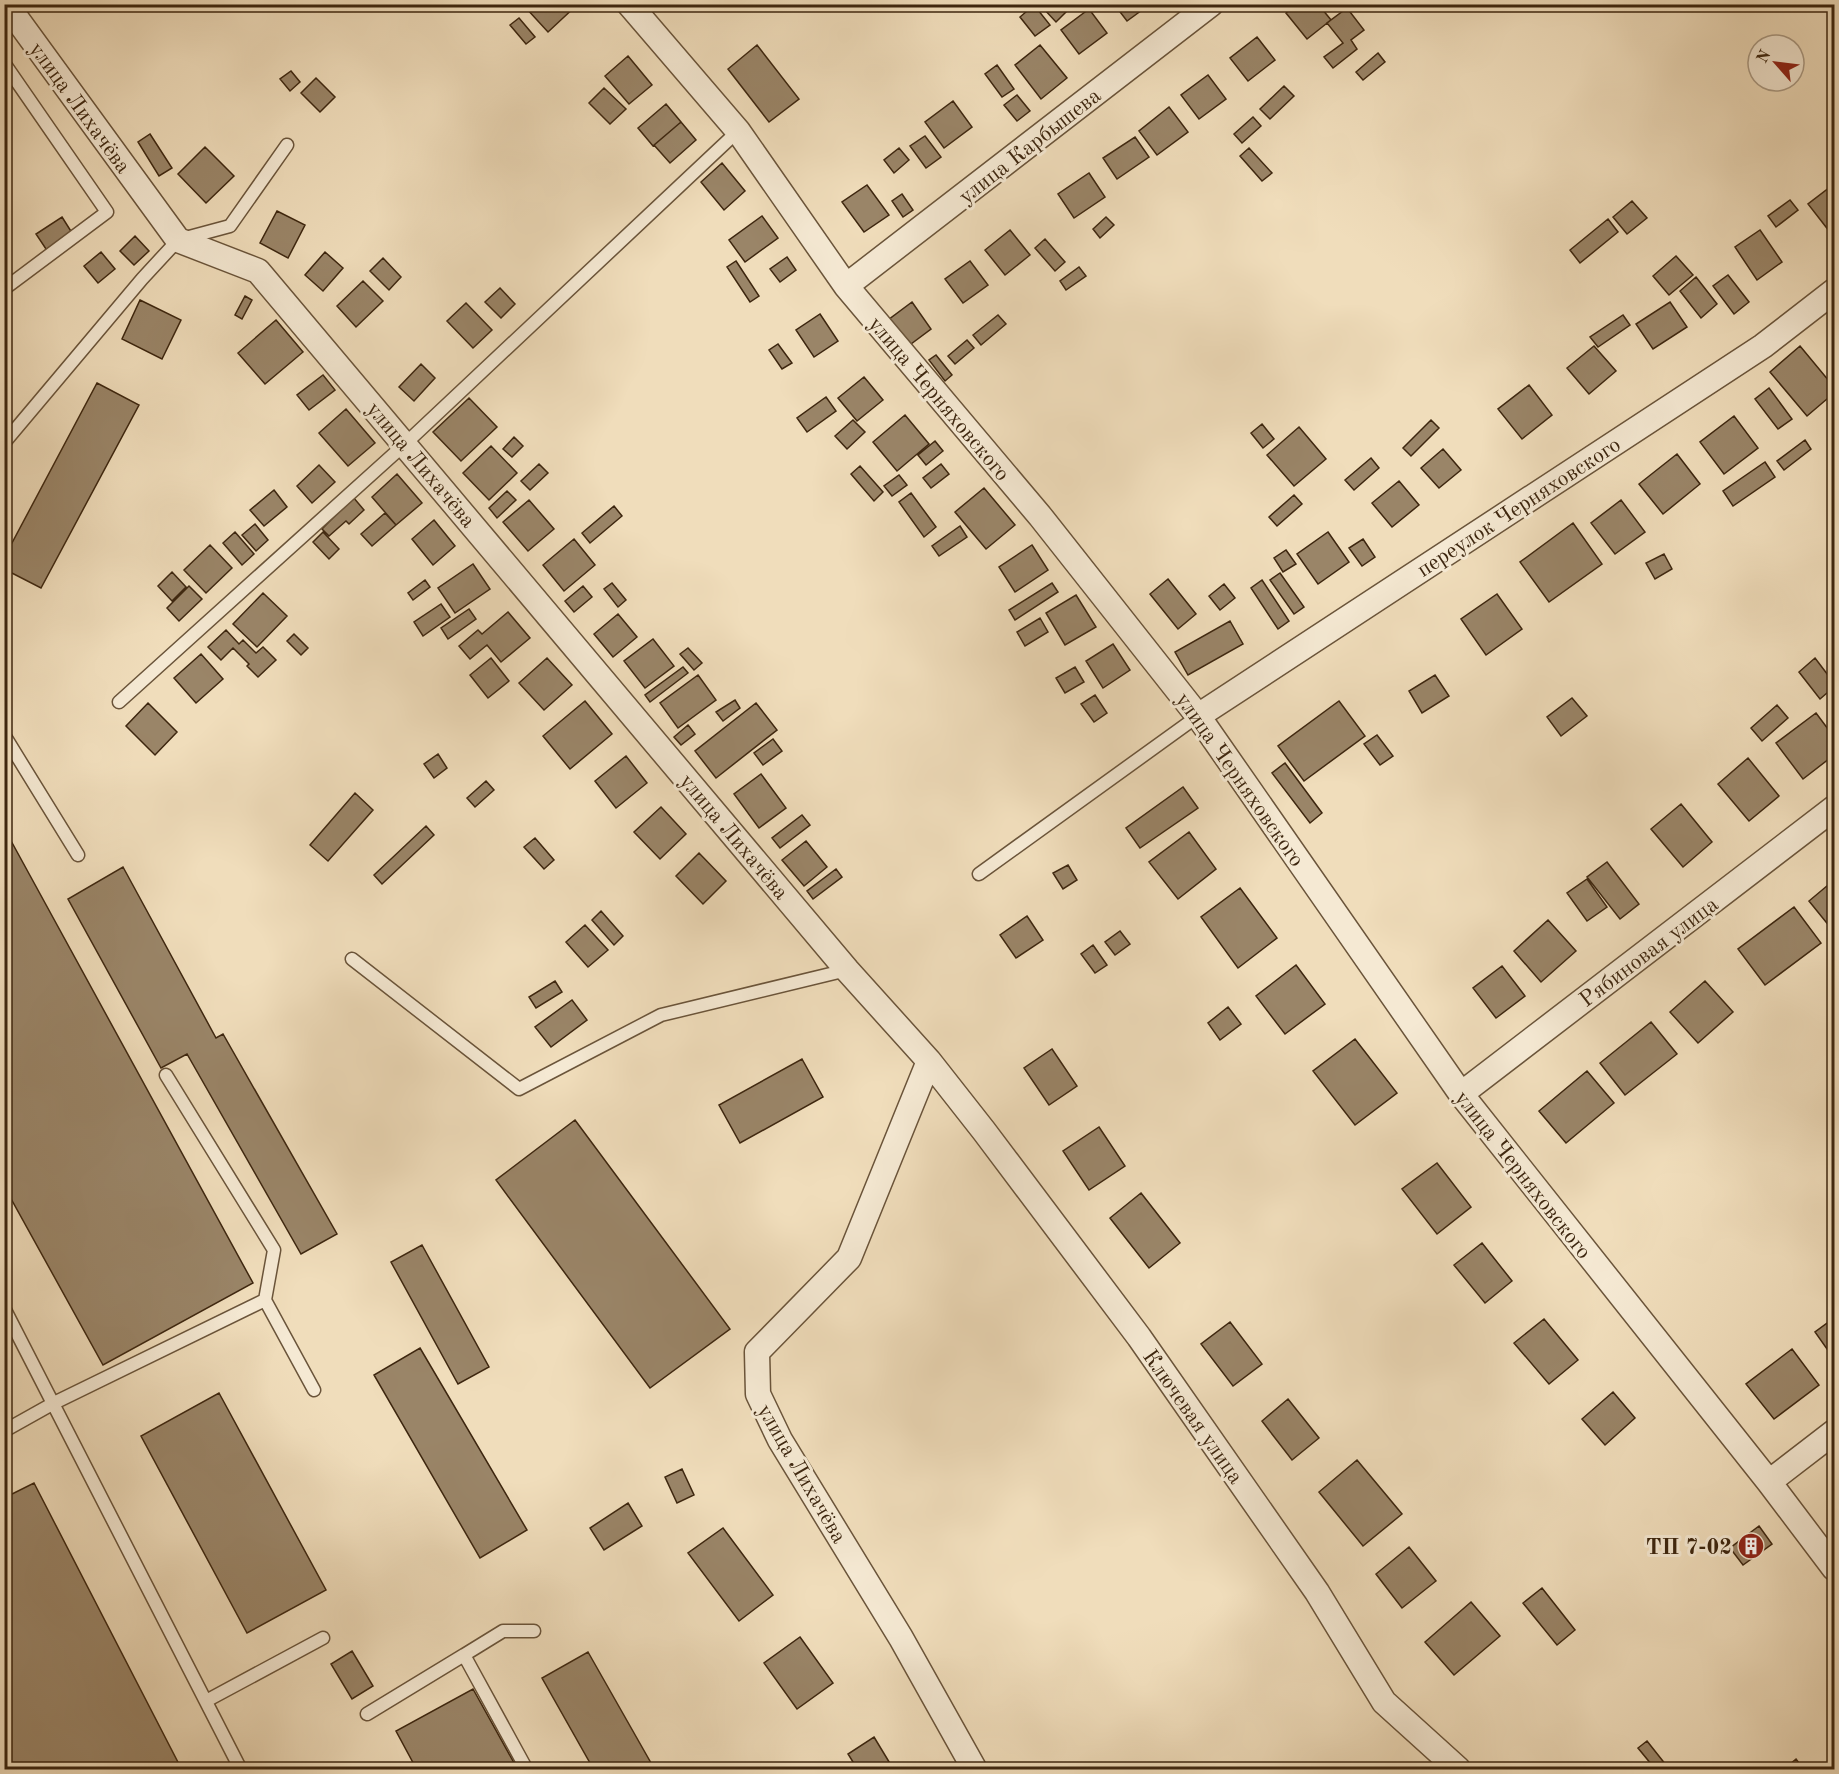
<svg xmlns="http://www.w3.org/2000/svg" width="1839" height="1774" viewBox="0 0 1839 1774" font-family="'Old Standard TT',serif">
<rect width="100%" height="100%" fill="#f0ddbb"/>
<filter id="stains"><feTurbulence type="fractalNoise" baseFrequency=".00333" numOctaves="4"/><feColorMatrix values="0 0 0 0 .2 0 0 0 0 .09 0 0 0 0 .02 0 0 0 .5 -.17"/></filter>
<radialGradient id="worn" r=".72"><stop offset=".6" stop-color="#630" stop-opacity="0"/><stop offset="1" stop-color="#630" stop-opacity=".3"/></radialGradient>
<path fill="#9a8568" stroke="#3d260f" stroke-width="1.5" d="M530,4H578L548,32L526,8Z
M1044,4H1060L1067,11L1056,22L1042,7Z
M1114,4H1148L1149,5L1127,21Z
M1296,4H1318L1331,20L1307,39L1286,13Z
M1034,5L1050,25L1035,36L1020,17Z
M1347,8L1364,30L1351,40L1357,49L1333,68L1324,57L1343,43L1327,23Z
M1089,9L1107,33L1079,54L1061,30Z
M519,18L535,37L526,44L510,25Z
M1257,37L1275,60L1248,81L1230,58Z
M757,45L799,99L769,122L728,69Z
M1040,45L1067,78L1041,99L1015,65Z
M1378,53L1385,62L1363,80L1356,72Z
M628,56L652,85L629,104L605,76Z
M997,65L1014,89L1002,97L985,74Z
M291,71L300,82L290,91L280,79Z
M1208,75L1226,99L1199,119L1181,95Z
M316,78L335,97L320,112L301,93Z
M1284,86L1294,96L1270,119L1260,109Z
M604,88L626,109L610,124L589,103Z
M1017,95L1030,111L1017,121L1004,105Z
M953,101L972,127L944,148L925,122Z
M666,104L681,122L653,146L638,128Z
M1169,107L1188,132L1157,155L1139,131Z
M1253,117L1261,126L1242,143L1234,134Z
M681,122L696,140L670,163L654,145Z
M150,134L172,168L159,176L138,142Z
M925,136L941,157L926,168L910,146Z
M1135,137L1149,157L1117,179L1103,158Z
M205,147L234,176L206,203L178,174Z
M899,148L909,160L894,173L884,160Z
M1249,148L1272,173L1262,181L1240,156Z
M722,163L745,191L724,210L701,182Z
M1089,173L1105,197L1074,218L1058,194Z
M1834,184V235L1833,236L1808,204Z
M867,185L889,215L864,232L842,202Z
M902,194L913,210L903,217L892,201Z
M1790,200L1798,210L1776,227L1768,216Z
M1632,201L1647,218L1627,234L1613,217Z
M277,211L305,225L288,258L260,243Z
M762,216L778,238L745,262L729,240Z
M62,217L74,236L48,252L36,234Z
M1106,217L1114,225L1100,238L1093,229Z
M1608,219L1618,232L1580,263L1570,250Z
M1010,230L1030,255L1005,275L985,250Z
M1760,230L1782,262L1757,280L1735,247Z
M135,236L149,251L134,265L120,251Z
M1045,239L1065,262L1055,271L1035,248Z
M101,252L115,269L98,283L84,266Z
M325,252L343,268L323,291L305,275Z
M1676,256L1693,275L1669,295L1653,276Z
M787,257L796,270L780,282L770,269Z
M383,258L401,277L389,290L370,271Z
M736,261L759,296L750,302L727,267Z
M970,261L988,285L963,303L945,279Z
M1079,267L1086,276L1066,290L1060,281Z
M1728,275L1749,302L1734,314L1713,286Z
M1696,277L1717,304L1701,318L1680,291Z
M363,281L383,301L356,327L337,306Z
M500,288L515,304L501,318L485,302Z
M245,296L252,300L242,319L235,315Z
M140,300L181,320L162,359L122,339Z
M912,302L931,329L907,347L888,320Z
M1670,302L1687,327L1653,349L1636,324Z
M466,303L492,330L473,348L447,321Z
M820,314L838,341L814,357L796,330Z
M998,315L1006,324L981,345L973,335Z
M1623,315L1630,325L1598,347L1590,337Z
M276,320L303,352L265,384L238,353Z
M967,340L974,348L955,364L948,356Z
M778,344L792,363L782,369L769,350Z
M1594,346L1616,371L1589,394L1567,368Z
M1800,346L1834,387V393L1807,416L1770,372Z
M936,355L952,375L945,381L929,360Z
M421,364L435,378L414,401L399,387Z
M323,375L335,390L309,410L297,395Z
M864,377L883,400L857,421L838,398Z
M97,383L139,405L41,588L4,569V558Z
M1529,385L1552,415L1522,439L1498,409Z
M1769,388L1792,419L1778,429L1755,399Z
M826,397L836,411L807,432L797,418Z
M469,398L497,427L461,461L433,432Z
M346,409L375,443L348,466L319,433Z
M905,415L929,444L897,471L873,442Z
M1734,416L1758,448L1724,474L1700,442Z
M853,420L865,432L847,449L835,436Z
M1431,420L1439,428L1411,456L1403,448Z
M1262,424L1274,439L1263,448L1251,433Z
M1299,427L1326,459L1294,486L1267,455Z
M514,437L523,446L512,457L503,449Z
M1805,440L1811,449L1784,470L1777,461Z
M935,441L943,451L926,465L918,455Z
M491,446L517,473L489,500L463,473Z
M1443,449L1461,470L1439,488L1421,468Z
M1677,454L1700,484L1663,514L1639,484Z
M1371,458L1379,468L1354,490L1345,480Z
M1765,462L1775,477L1733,506L1723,491Z
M539,464L548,473L530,490L521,481Z
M941,464L949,474L931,488L923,478Z
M319,465L335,482L312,503L297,486Z
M860,466L883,492L874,501L851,474Z
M397,474L422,503L396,525L372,497Z
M899,475L907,485L892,496L884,486Z
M1399,481L1419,505L1392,527L1372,503Z
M984,488L1015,525L986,549L955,512Z
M274,490L287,507L264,526L250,510Z
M507,491L516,500L497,518L489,508Z
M911,493L936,527L924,537L899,502Z
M1294,495L1302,504L1277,526L1269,517Z
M353,497L364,510L349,524L346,521L329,536L322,529Z
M529,500L554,529L528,551L503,522Z
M1621,500L1645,532L1615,554L1591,523Z
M614,506L622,516L590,543L582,533Z
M385,513L396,525L372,546L361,534Z
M434,520L455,546L433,565L412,539Z
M1573,523L1602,564L1549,602L1520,562Z
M255,524L268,540L256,551L242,535Z
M960,526L967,537L939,556L932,546Z
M235,532L254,554L242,565L223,543Z
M323,532L339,549L329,559L313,542Z
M1328,532L1349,562L1318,584L1297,554Z
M574,539L595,565L564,591L543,565Z
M1363,539L1375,557L1362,566L1349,548Z
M210,545L232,568L206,593L184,570Z
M1032,545L1048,570L1015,592L999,567Z
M1286,550L1296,564L1283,572L1274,558Z
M1664,554L1672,569L1655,579L1646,563Z
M473,564L490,589L455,613L438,588Z
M172,572L186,587L172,601L158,586Z
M1280,573L1304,607L1294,614L1270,580Z
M1168,579L1196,614L1178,629L1150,594Z
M425,580L430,587L413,600L408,593Z
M1262,580L1289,621L1278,629L1251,588Z
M612,583L626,600L618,607L604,589Z
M1052,583L1058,592L1015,620L1009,610Z
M1224,584L1235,598L1220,610L1209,596Z
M189,586L202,599L179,621L167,608Z
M583,586L592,597L574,612L565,601Z
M263,593L287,616L257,647L233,624Z
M1497,594L1522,629L1486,655L1461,619Z
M1076,595L1096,627L1065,645L1046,613Z
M441,604L450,617L423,636L414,622Z
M469,609L476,619L448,639L441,628Z
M508,612L530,638L501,662L487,645L470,659L459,646L478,630L482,634Z
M618,614L637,637L613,657L594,634Z
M1040,618L1048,632L1025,646L1017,632Z
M1230,621L1243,644L1188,675L1175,652Z
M226,630L239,644L243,640L256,653L263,647L276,660L258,677L247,666L249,664L233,648L221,660L208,647Z
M294,634L308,648L301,655L287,641Z
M653,639L674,666L645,688L624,661Z
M1113,644L1130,670L1103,688L1086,661Z
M688,648L702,663L694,670L680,654Z
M201,654L223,679L196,703L174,678Z
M491,658L509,681L488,698L470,675Z
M547,658L572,685L544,710L519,683Z
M1815,658L1834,683V687L1820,699L1799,672Z
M683,667L688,673L650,702L645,695Z
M1075,667L1084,682L1065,693L1056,678Z
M698,675L716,700L678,728L660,703Z
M1435,675L1449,696L1422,713L1409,691Z
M1095,695L1107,713L1094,722L1081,704Z
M1572,698L1587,716L1561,736L1547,717Z
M735,700L740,708L723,721L716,712Z
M585,701L612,734L570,769L543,736Z
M1339,701L1365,736L1304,781L1278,746Z
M148,703L177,732L155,755L126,726Z
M756,703L777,730L716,778L695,751Z
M1777,705L1788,718L1762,741L1751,728Z
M1816,713L1834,737V755L1803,779L1776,743Z
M688,725L695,734L681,745L674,737Z
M1377,735L1393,756L1380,765L1364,744Z
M773,739L782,751L763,765L754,753Z
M438,754L447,768L434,778L424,764Z
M626,756L647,783L616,808L595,781Z
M1748,758L1779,796L1749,821L1718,784Z
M1285,763L1322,813L1310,823L1272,773Z
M761,774L786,808L759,828L734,794Z
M486,781L494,790L475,807L467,798Z
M1183,787L1198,808L1140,848L1126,828Z
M355,793L373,810L328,861L310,845Z
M1681,804L1712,842L1683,867L1651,829Z
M661,807L686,834L660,859L634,832Z
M802,815L810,825L780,848L772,838Z
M426,826L434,835L382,884L374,875Z
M4,828L253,1283L103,1365L4,1186Z
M1189,832L1216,869L1178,899L1149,862Z
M535,838L554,860L544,869L524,847Z
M806,841L827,867L804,886L782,860Z
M699,853L726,881L703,904L676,876Z
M1607,862L1639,904L1620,919L1587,877Z
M1068,865L1077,880L1063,889L1053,873Z
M123,867L216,1038L223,1034L337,1234L301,1254L187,1054L161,1068L68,899Z
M836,869L842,877L813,899L807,891Z
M1587,879L1607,907L1587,921L1567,893Z
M1834,880V932L1809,901Z
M1240,888L1277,938L1238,968L1201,917Z
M1794,907L1821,943L1765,985L1738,949Z
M601,911L623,936L614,945L592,920Z
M1027,916L1043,940L1016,958L1000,935Z
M1548,920L1576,951L1541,982L1514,951Z
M585,925L608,950L588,967L566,942Z
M1120,931L1130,944L1115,955L1105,942Z
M1093,945L1107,965L1095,973L1081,954Z
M1296,965L1325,1004L1285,1034L1256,996Z
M1502,966L1525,996L1496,1018L1473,988Z
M555,981L562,992L536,1008L529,997Z
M1705,981L1733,1012L1698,1043L1670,1012Z
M572,1000L587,1020L551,1047L535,1027Z
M1228,1007L1241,1024L1220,1040L1208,1023Z
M1651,1022L1677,1054L1625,1095L1600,1063Z
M1355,1039L1397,1093L1355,1125L1313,1071Z
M1052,1049L1077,1086L1049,1105L1024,1068Z
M802,1059L823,1097L740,1143L719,1105Z
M1587,1071L1614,1103L1566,1143L1539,1111Z
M575,1120L730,1329L650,1388L496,1180Z
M1099,1127L1125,1166L1089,1190L1063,1151Z
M1437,1163L1471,1207L1437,1234L1402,1189Z
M1141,1193L1180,1243L1149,1268L1110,1218Z
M1482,1243L1512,1281L1485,1303L1454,1265Z
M422,1245L489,1367L458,1384L391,1262Z
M1834,1318V1359L1815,1332Z
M1544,1319L1578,1360L1549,1384L1514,1343Z
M1230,1322L1262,1364L1233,1386L1201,1344Z
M420,1348L527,1530L480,1558L374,1375Z
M1792,1349L1819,1385L1774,1419L1746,1384Z
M1613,1392L1635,1418L1605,1445L1582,1419Z
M219,1393L326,1590L247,1633L141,1436Z
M1288,1399L1319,1438L1292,1460L1262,1421Z
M1357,1460L1402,1514L1363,1546L1319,1492Z
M682,1469L694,1495L677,1503L665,1477Z
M34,1483L182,1770H4V1498Z
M628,1503L642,1526L604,1550L590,1528Z
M1759,1526L1772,1544L1743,1565L1730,1548Z
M723,1528L773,1595L739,1621L688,1553Z
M1409,1547L1436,1581L1402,1608L1376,1574Z
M1542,1588L1575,1630L1557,1645L1523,1603Z
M1471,1602L1500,1636L1454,1675L1425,1642Z
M800,1637L833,1683L797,1709L764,1663Z
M352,1651L373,1686L352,1699L331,1664Z
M588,1652L655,1770H594L542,1678Z
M473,1689L518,1770H417L396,1731Z
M874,1737L894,1770H858L848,1754Z
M1647,1741L1670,1770H1656L1638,1748Z
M1796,1759L1804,1770H1783Z"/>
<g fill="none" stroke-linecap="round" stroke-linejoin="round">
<defs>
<path id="service" d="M4,63L107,212L4,289
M4,443L142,279L178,240L230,226L287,145
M119,702L405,444L738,131
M4,735L78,855
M979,874L1198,716
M352,959L519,1089L661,1015L847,970
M166,1075L274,1250L265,1300L314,1390
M4,1308L241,1770
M4,1431L54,1403L265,1300
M464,1655L503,1631H534
M206,1701L323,1638
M367,1714L464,1655L527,1770"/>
<path id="minor" d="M6,4L178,240L258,271L847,970L929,1061L849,1258L757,1352L758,1394L780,1440L901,1638L975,1770
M629,4L738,131L846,286L1040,516L1198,716L1461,1094L1769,1482L1834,1568
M846,286L1211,4
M1198,716L1763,346L1834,291
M929,1061L984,1131L1139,1337L1317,1592L1384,1702L1458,1769
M1461,1094L1834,808
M1769,1482L1834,1432"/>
</defs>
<use href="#service" stroke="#6a543a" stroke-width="15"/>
<use href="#minor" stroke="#6a543a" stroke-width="27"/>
<use href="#service" stroke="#f5e9d3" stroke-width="12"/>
<use href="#minor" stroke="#f5e9d3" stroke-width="24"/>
</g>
<defs>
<symbol id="building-disc" viewBox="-11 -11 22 22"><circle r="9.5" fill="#8f2418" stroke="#f5e9d3"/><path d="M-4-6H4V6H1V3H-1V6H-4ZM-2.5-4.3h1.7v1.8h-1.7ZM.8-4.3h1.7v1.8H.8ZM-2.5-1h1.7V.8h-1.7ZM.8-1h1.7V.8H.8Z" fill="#fff"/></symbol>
</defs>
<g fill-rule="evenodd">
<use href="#building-disc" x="1736" y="1531" width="30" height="30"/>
</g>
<g text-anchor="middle" stroke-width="6" stroke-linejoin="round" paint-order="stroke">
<g font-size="22" fill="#3d260f" stroke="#f5e9d3">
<text transform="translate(81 107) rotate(54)" y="8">улица Лихачёва</text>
<text transform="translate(1029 145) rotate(-38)" y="8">улица Карбышева</text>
<text transform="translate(940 398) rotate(50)" y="8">улица Черняховского</text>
<text transform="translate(422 464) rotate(50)" y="8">улица Лихачёва</text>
<text transform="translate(1518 506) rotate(-33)" y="8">переулок Черняховского</text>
<text transform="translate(1241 779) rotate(55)" y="8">улица Черняховского</text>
<text transform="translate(735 836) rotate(50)" y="8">улица Лихачёва</text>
<text transform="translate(1648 951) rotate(-37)" y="8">Рябиновая улица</text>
<text transform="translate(1524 1174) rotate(52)" y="8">улица Черняховского</text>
<text transform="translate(1194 1416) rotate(55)" y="8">Ключевая улица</text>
<text transform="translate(803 1473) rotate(60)" y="8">улица Лихачёва</text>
</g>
<g font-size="22" font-weight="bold" fill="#3d260f" stroke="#f5e9d3" text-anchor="end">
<text x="1732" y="1554">ТП 7-02</text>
</g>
</g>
<rect width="1839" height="1774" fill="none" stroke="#f0ddbb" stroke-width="24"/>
<rect x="6" y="6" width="1827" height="1762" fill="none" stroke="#3d260f" stroke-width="3"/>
<rect x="12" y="12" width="1815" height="1750" fill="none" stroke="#3d260f" stroke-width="1.5"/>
<g transform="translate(1776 63) rotate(298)"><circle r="28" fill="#f5e9d3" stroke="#ab9b85" stroke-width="1.5"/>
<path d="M0-4.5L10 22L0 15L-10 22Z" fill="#8f2418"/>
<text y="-9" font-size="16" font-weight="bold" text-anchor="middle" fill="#3d260f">N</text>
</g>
<rect width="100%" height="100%" filter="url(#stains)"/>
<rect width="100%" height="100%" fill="url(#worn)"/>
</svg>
